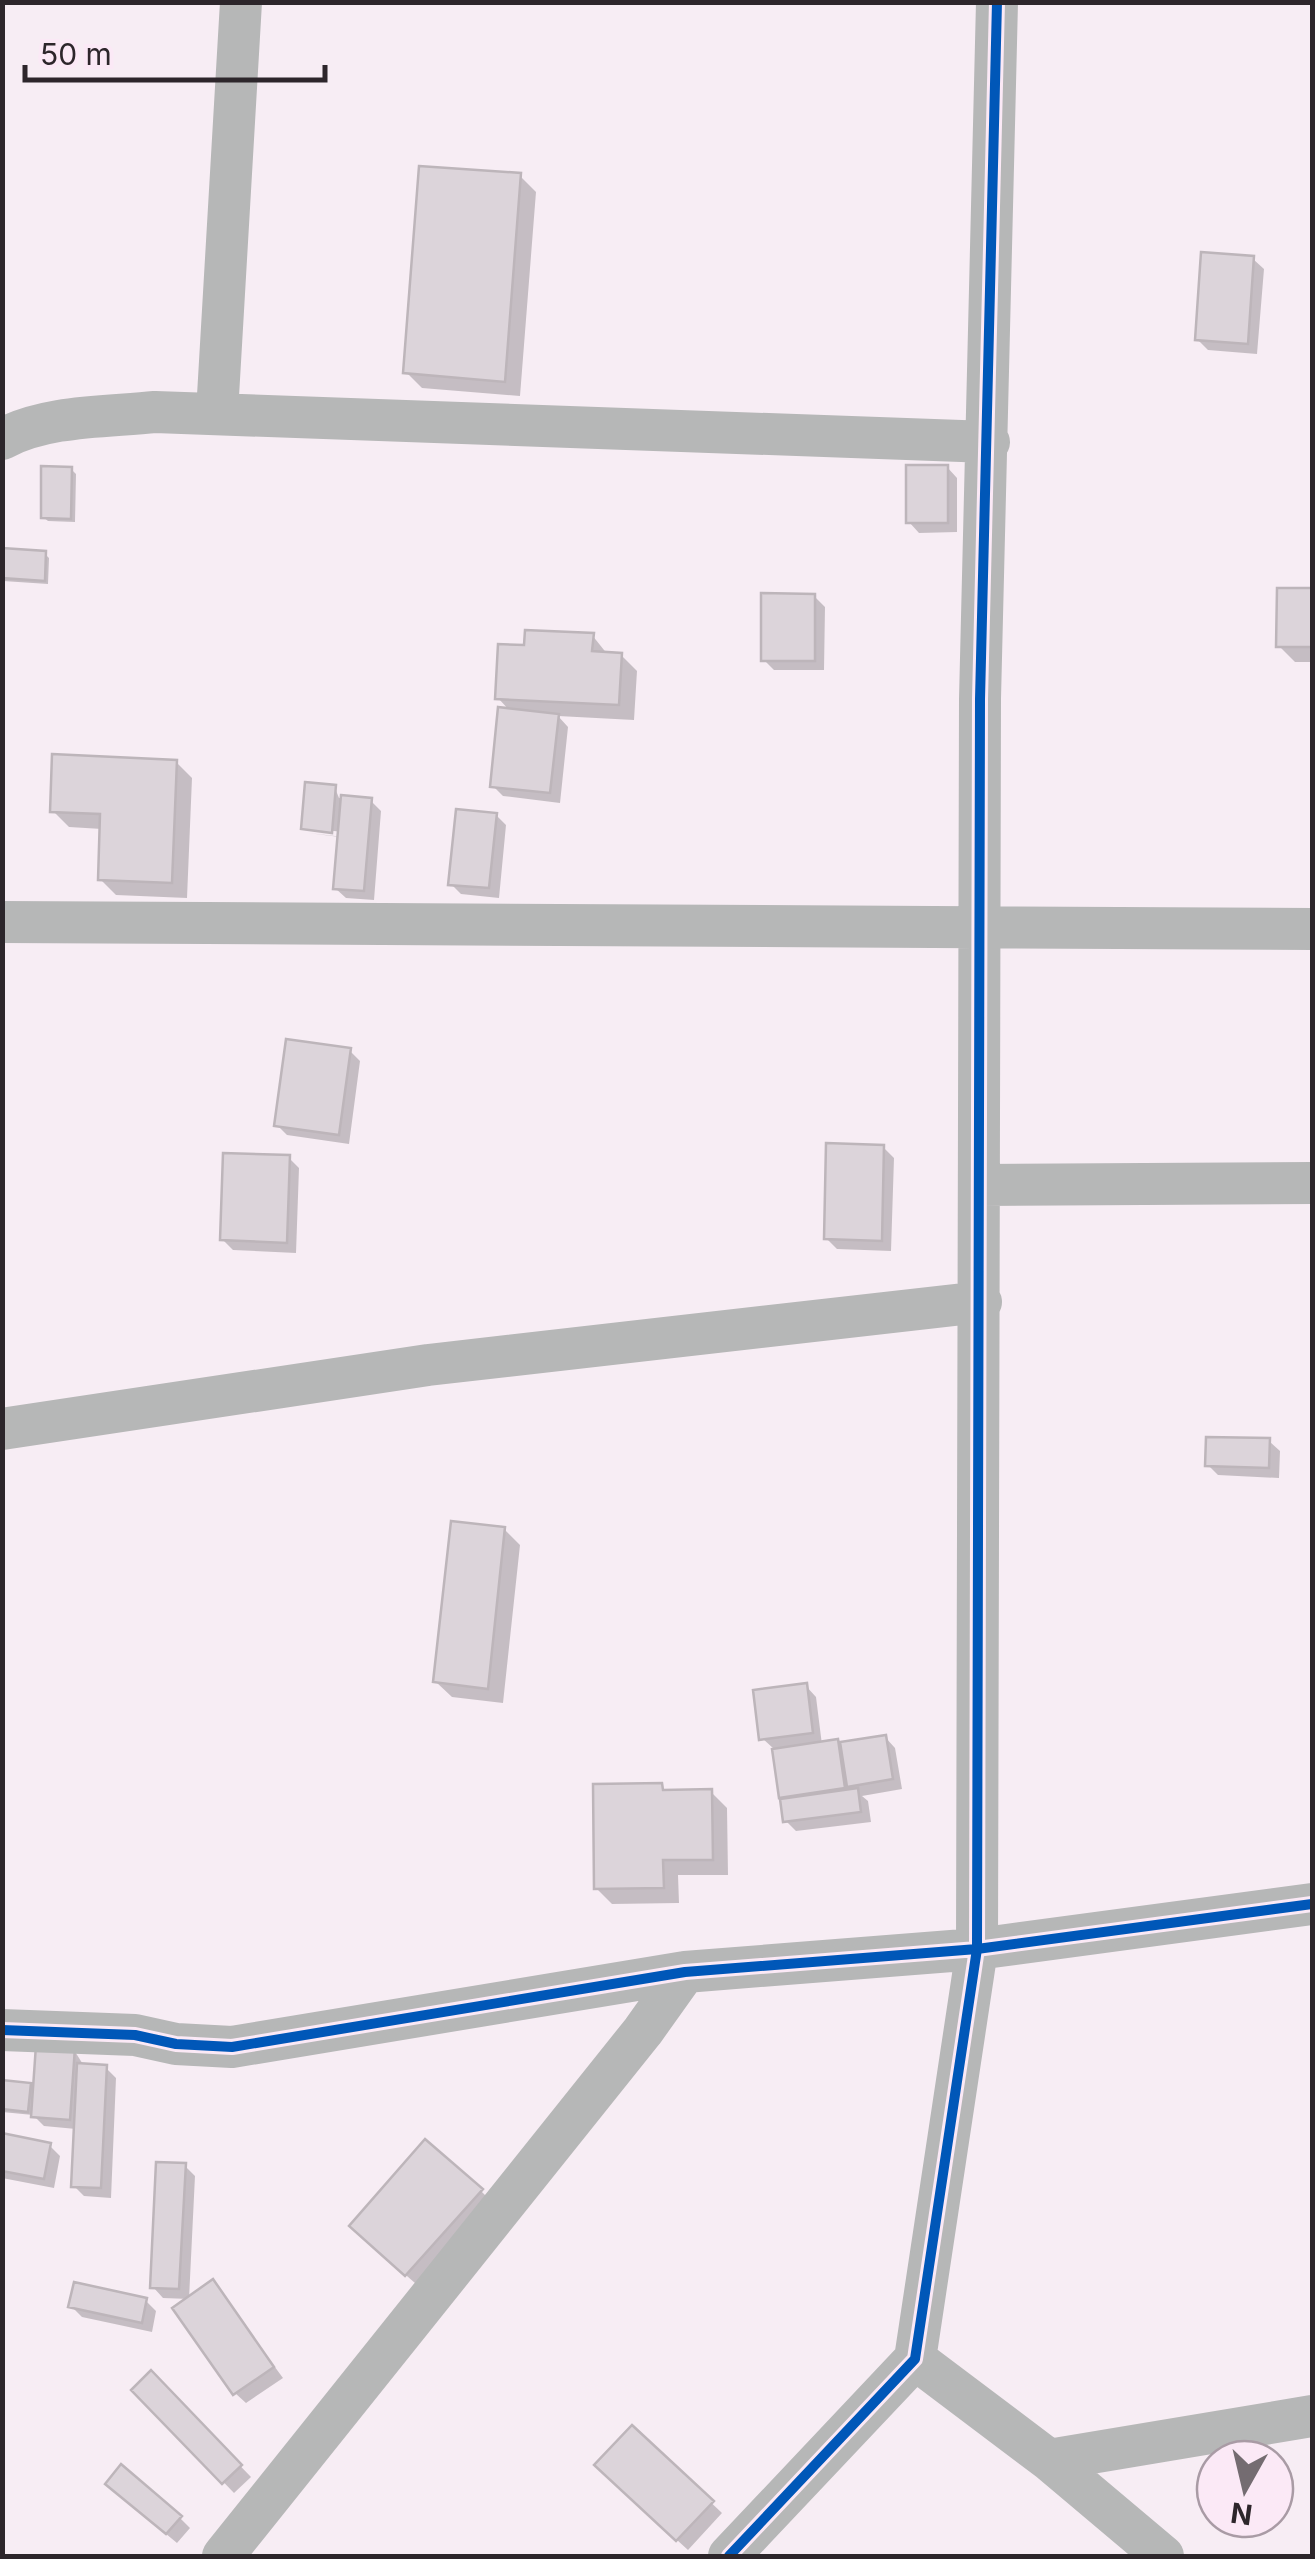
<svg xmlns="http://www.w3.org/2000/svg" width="1315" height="2559" viewBox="0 0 1315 2559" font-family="Inter,sans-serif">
<rect width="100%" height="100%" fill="#f7edf4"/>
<path fill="#0003" d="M520,176L536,192L520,396L422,388L406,372Z
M1253,259L1264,269L1257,354L1208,350L1197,339Z
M947,467L957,478V532L919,533L909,522Z
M71,469L76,474L75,522L48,521L43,517Z
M2,551L44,553L49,558L48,584L3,581Z
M1280,590L1312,591V662H1295L1279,646Z
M814,596L825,607L824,670H774L763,659Z
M592,635L608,655H621L637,671L634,720L558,716L568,727L560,803L503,796L493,786L510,711L498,698L527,648Z
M176,762L192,778L187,898L116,895L100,879L102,829L69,827L53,811Z
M335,788L339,798L371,801L381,811L374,900L346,898L335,888L340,837L308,833L344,837V832L303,828Z
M496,815L506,825L499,898L461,894L451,884Z
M350,1051L360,1061L349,1144L287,1135L277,1125Z
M883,1147L894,1158L891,1251L837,1249L826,1238Z
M289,1158L299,1168L296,1253L233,1250L222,1239Z
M1269,1441L1280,1451L1279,1478L1218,1475L1208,1465Z
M504,1529L520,1545L503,1703L452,1697L436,1682Z
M806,1686L816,1697L822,1745L885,1737L895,1748L902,1789L862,1796L868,1801L871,1822L796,1831L786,1821L774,1749L762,1738Z
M661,1786L667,1792H711L727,1808L728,1875H678L679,1903L612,1904L596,1888Z
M74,2050L84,2066L105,2067L116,2078L111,2198L84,2196L74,2186L76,2129L44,2126L33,2115L2,2112V2082L30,2085L35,2090Z
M2,2135L49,2145L60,2156L54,2188L2,2178Z
M185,2166L195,2176L189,2299L163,2298L153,2287Z
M481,2191L496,2206L423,2290L368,2242Z
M213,2283L283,2378L246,2403L235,2393Z
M146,2301L156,2311L152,2332L82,2317L71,2306Z
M151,2374L251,2477L234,2493L135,2390Z
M632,2428L722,2513L688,2550L607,2476Z
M118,2494L180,2518L190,2528L177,2543Z"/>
<path fill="#dcd4da" stroke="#bdb5ba" stroke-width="2.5" d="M419,166L521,173L505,382L403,373Z
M1201,252L1254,256L1248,344L1195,340Z
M906,465H948V523H906Z
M41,466L72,467L71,519L41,518Z
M2,548L46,551L45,581L2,578Z
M1277,588H1312V647H1276Z
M761,593L815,594V661H761Z
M525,630L594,633L592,651L622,653L619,705L495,699L498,644L524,645Z
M498,707L559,714L550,793L490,787Z
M52,754L177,760L172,883L98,880L100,814L50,812Z
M305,782L336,785L332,833L301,829Z
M341,795L372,798L364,891L333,889Z
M456,809L497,813L489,888L448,885Z
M286,1039L351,1048L339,1135L274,1126Z
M826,1143L884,1145L882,1241L824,1239Z
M223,1153L290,1155L287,1243L220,1240Z
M1206,1437L1270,1438L1269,1468L1205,1466Z
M451,1521L505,1527L488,1689L433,1682Z
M807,1683L813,1733L759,1740L753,1690Z
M886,1735L893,1779L847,1787L840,1742Z
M838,1739L845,1788L779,1798L772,1749Z
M662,1783L663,1790L712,1789L713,1860H663L664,1888L594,1889L593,1784Z
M858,1788L861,1812L783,1822L780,1799Z
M36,2045L75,2047L70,2120L31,2117Z
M77,2063L107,2065L101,2188L71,2187Z
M2,2080L31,2083L28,2112L2,2109Z
M2,2133L51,2143L44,2179L2,2171Z
M425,2139L483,2189L405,2276L349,2226Z
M156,2162L186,2163L179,2289L150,2288Z
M213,2279L274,2367L233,2395L172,2308Z
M74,2282L147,2298L142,2323L68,2307Z
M151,2370L242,2465L222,2484L131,2390Z
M632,2425L714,2501L676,2541L594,2465Z
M121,2464L182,2516L166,2534L105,2484Z"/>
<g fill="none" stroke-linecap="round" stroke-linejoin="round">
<path stroke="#b6b7b7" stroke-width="42" d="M217,413L241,2
M2,439C46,415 107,417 155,412L989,442
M2,922L1312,929
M982,1185L1312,1183
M2,1429L428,1365L981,1302
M2,2030L135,2035L176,2044L232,2047L685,1972L977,1949L1312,1904
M915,2359L1049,2460L1163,2556
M1049,2460L1312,2416
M223,2556L643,2031L685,1972
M729,2556L915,2359L977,1949L980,699L997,2"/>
<defs>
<path id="cycleway" d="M2,2030L135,2035L176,2044L232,2047L685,1972L977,1949L1312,1904
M729,2556L915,2359L977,1949L980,699L997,2"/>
</defs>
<use href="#cycleway" stroke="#fbe9f6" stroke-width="16"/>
<use href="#cycleway" stroke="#0057b8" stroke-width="10"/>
</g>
<rect width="1315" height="2559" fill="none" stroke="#2d262b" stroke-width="10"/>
<g transform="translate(1245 2489) rotate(188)"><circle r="48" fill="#fbe9f6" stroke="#a99ba5" stroke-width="2.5"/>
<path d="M0-8L18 38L0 25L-18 38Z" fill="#746c71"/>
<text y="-15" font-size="28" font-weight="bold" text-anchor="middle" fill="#2d262b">N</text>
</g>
<path d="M25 65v15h300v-15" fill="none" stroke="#2d262b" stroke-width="5"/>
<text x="40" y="65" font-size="30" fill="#2d262b" stroke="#fbe9f6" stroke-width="8" paint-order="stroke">50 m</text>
</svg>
